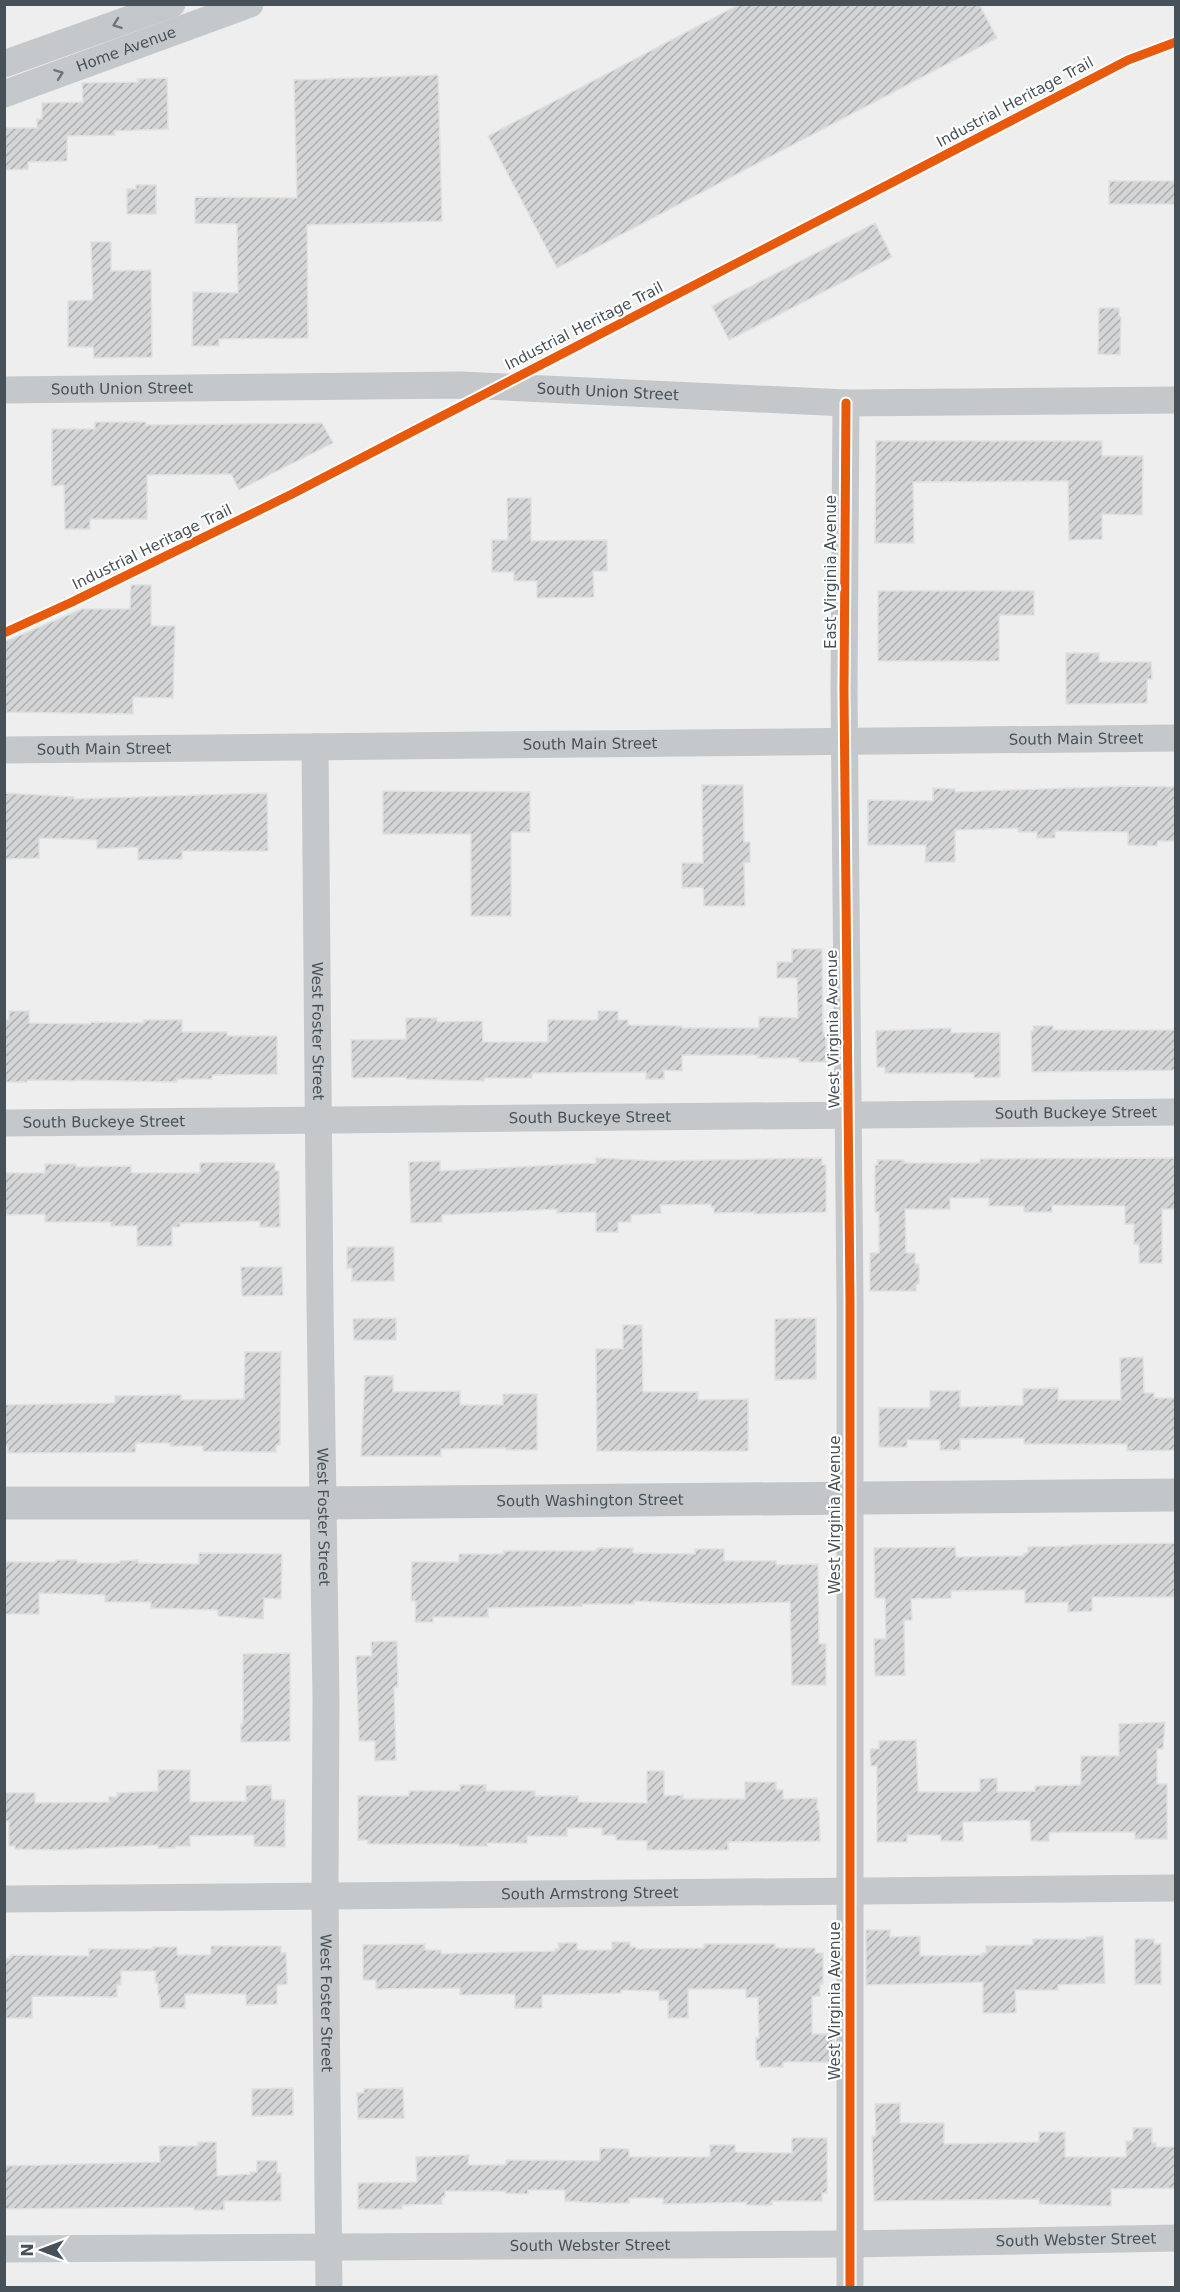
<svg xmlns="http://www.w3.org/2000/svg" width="1180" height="2292" viewBox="0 0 1180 2292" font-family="'DejaVu Sans',sans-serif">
<defs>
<pattern id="building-hatch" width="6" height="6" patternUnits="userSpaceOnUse" patternTransform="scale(1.5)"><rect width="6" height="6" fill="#d4d5d6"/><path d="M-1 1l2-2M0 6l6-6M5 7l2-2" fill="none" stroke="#aeafb1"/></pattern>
</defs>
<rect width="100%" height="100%" fill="#eee"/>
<path fill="url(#building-hatch)" stroke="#dfe0e1" stroke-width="1.5" d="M740,4H979L997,38L557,268L488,136Z
M438,75L442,221L307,225L308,338L219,339V346H192L193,292L238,293L237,224L195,223V197L297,198L294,80Z
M167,78L168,129L114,131L115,135L67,136V161L28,162V169L4,170V128H37V119H42V103L83,102L82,83L138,82L137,79Z
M1109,181H1176V204H1109Z
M136,185H156V214H127V189H136Z
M875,223L892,257L729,340L712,306Z
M91,242H111V271L151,270L152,357L94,358L93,347H68V301L93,300Z
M1099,308H1119V317H1121L1120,355L1098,354Z
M95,422H146V425L322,423L333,443L239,490L231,474L147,475V519H90V529H65L64,485L52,486V429H95Z
M876,441H1102V456H1143L1142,515L1102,514V539L1069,540L1068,481L913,482L914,543H875Z
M507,498H531V541L607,540V571H593L594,597L537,598V581H514V572H492V540H508Z
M131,585H151V626H175L173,698L133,697V714L4,712V642L82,609H130Z
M878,591H1034V615H999V661H878Z
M1066,653H1099V662H1151L1152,679H1147V703L1066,704Z
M702,785H743L744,842H750V862L744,863L745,906H704L703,887L682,888V863H703Z
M1129,786L1176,787V841H1158L1157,846L1128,845V832L1055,831V838H1037V832H1018V828L955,830V862H925L926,845H868V800L933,801V788L955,789V792Z
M383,791L530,792V832H511V916H471V834H383Z
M4,793L74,797V799L267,793L268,851H182V859L138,860V847L97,849V840L39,838V858L4,859Z
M792,949H822L823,1033H826V1062H799V1058H758V1055H682V1071L664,1070V1079H646V1072L532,1073V1078H484V1081L406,1079V1077L352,1078L351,1040L406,1039V1018H437V1022L482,1021L483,1042H548V1020H598V1011H618V1020H628V1025L682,1026V1028H759V1017L798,1018L797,978H777V962H792Z
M9,1011H29V1023L91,1024V1022L144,1023V1020H182V1032H227V1036H277V1074L212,1075V1079H177V1082L76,1080V1081L27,1080V1082H4V1020H9Z
M1033,1026H1053V1030H1176V1070L1032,1072L1031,1031H1034Z
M951,1028V1033L1000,1032V1077L974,1078V1073H885V1067H877L876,1031Z
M596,1158L659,1161L822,1158V1165H826V1212L754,1214V1212L714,1213V1207H711V1204L660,1205L661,1213L631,1215V1222H618V1232H596V1212L557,1213V1209L442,1215V1222L411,1223L409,1162L440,1161V1171L596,1163Z
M1176,1158V1209H1162V1263H1139V1244H1134V1224H1125V1206L1052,1205V1212H1024V1206H989V1198H950V1209H905L906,1253H915V1264H919V1284H916V1291H870V1253H879V1212H875V1165H878L877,1160H904V1163H980V1159Z
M233,1162L275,1163V1171H279L280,1227H260V1221L180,1223V1227H172V1246H137V1226H111V1222H45V1214L4,1215V1173H45V1164H76V1167L131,1166V1173H200V1163Z
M347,1247H394V1281H352V1268H347Z
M241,1267H282L283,1295L242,1296Z
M396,1318V1340H354L353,1319Z
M816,1318V1379L775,1380V1319Z
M623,1325H642L643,1392H698V1400L748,1399V1451H597L596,1349H623Z
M245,1352H281L280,1445H276V1452L203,1451V1446H170V1443H136L135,1452L8,1453V1446H5V1405L115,1403V1396L171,1395H181V1400L244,1399Z
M1143,1357L1144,1393H1154V1398H1176V1450L1127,1451V1444H1024V1438L960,1439V1450H940V1440H907V1447H879V1408H930V1391H960V1407L1023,1405V1389L1058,1388V1400H1121L1120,1358Z
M365,1376H393V1392L460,1391V1405H503V1394H537V1450H506V1448L441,1449V1456H361Z
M1176,1543V1597H1092V1611L1068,1612V1602L1025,1603V1590L951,1591V1598L911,1599L912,1620H904L905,1675L875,1676L874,1639H886L885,1598H875L874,1548L955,1547L956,1557L1024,1556V1553H1028V1547L1072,1546V1545Z
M597,1548H633V1553L695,1554V1549H724V1561H776V1565L818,1564L819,1644H826V1685H792L790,1602L708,1604L634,1601V1604H582V1606L488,1608V1617H433V1622H415L416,1601H411L412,1562H459V1554H504V1551H597Z
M199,1553L282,1554L281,1599L264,1598L263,1619L218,1616V1610L151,1608V1602H105V1595L39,1593V1614H5V1562H56V1560H77V1563H120V1561L138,1560V1563L199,1564Z
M397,1641L398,1687H394L396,1760L375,1761V1741H359L356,1656H372L371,1642Z
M290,1653V1741L241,1742V1724H243V1654Z
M1165,1722L1163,1749H1157V1784H1167V1839H1135V1832H1062L1049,1833V1841H1031L1030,1820L963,1822V1841H941V1835H907V1842H877V1766H871L870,1749H879V1741L916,1740L918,1792H974L980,1791V1779L997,1778V1792L1035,1791V1786L1081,1785V1756H1119V1724Z
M158,1770H190V1802L246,1801V1786L271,1785L272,1800H285V1847L254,1846V1835L190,1836V1846H175V1848H158V1845L60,1850L15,1849V1846H9V1821H4V1793H35V1803L109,1802V1797H117V1793L158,1791Z
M647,1771H664V1796L683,1795V1799H745V1782H776V1790H783V1799L817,1798V1810H819L820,1841L728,1842V1850H647V1841L616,1840V1835H602V1828H567V1836H527V1843H487V1846H459V1844H368V1840H358V1796H409V1791H460V1785H486V1791H535V1796H578V1802L647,1803Z
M866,1930H890V1937L920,1936V1956L983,1955L982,1953H986V1946L1031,1945H1033V1939H1086V1937L1103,1936L1105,1983L1058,1985V1990H1015L1016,2013H983V1982L866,1985Z
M1135,1939H1154V1944H1161V1984H1135Z
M612,1942H630V1947H636V1949L704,1948V1944H775V1948H815V1953H823V1984H820V1996H812V2034H834V2062H783V2067H760V2060H756V2038H759L758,1997L746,1998V1989H688V2018H668V2000H659V1991L621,1990V1993L542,1995V2008H515V1994L460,1995V1988L376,1989V1980H363V1945L425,1944V1950H441V1954L555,1951V1949H559L558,1943H577V1950H612Z
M211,1946H281V1953H286L287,1984L277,1985V2004L246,2005V1994H185V2008H160V1995H158V1983H155L156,1971H121V1985H117V1997L32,1996V2018H4V1958H10V1955L89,1956V1949H153V1947H177V1955H211Z
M293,2088V2115L252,2116V2089Z
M403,2088L404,2118L358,2119L357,2093H364V2089Z
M900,2103V2123H944V2144L1039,2142V2132H1065V2157H1126V2141H1133V2128H1152V2143H1156V2147H1176V2188L1111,2189V2206L1039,2204V2199L874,2201L872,2136H876L875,2104Z
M792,2138H827V2193H822V2201H772V2205H746L747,2202L663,2204V2198H629V2203H600L565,2201V2190H528V2194L505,2193V2191H445V2197H442V2204L402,2205V2209H358V2183L417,2182L416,2157L469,2155L468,2165H506V2160L600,2161V2148L629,2149V2157H710V2145H735V2152L792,2153Z
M198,2142H216L217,2176L250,2174V2172H257V2161H277V2173H281V2201H224V2210H194V2207L4,2209V2166L160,2162L159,2146H198Z"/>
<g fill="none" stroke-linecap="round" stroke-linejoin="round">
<g stroke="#c5c8ca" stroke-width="27">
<path d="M4,64L172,4"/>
<path id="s1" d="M4,94L250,4"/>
<path id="s2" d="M4,390L460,385L846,403L1176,400"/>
<path d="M846,403L844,691L850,1302V2288"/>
<path id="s3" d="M315,747L320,1304L326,1700L325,1895L329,2288"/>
<path id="s4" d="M4,750L1176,738"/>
<path id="s5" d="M4,1123L1176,1112"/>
<path id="s6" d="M4,1899L1176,1888"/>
<path id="s7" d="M4,2249L849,2244L1176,2238"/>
</g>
<path stroke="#c3c6c9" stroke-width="33" id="s8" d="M4,1503H323L1176,1495"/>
<defs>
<path id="cycleway" d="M846,403L844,691L850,1302V2288
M4,633L72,602L292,494L1128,60L1176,42"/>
</defs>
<use href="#cycleway" stroke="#fff" stroke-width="13"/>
<use href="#cycleway" stroke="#e8590c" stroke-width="9"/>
</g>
<defs><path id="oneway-chevron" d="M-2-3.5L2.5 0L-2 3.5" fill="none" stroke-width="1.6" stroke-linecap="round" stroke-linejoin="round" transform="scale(1.5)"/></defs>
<g stroke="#6c757b">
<use href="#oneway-chevron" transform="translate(117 24) rotate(160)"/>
<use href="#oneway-chevron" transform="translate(59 74) rotate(-20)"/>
</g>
<g text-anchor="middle" stroke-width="4.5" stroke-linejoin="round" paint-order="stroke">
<g font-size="15" fill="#465159" stroke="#fff">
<text dy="5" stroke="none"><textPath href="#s1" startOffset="130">Home Avenue</textPath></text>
<text transform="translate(1015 102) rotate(-28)" y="5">Industrial Heritage Trail</text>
<text transform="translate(584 326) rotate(-27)" y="5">Industrial Heritage Trail</text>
<text dy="5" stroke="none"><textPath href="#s2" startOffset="118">South Union Street</textPath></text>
<text dy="5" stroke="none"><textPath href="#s2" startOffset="604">South Union Street</textPath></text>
<text transform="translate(152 547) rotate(-26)" y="5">Industrial Heritage Trail</text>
<text transform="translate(831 572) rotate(-90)" y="5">East Virginia Avenue</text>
<text dy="5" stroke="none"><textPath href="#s4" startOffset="1072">South Main Street</textPath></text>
<text dy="5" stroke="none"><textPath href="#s4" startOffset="586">South Main Street</textPath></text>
<text dy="5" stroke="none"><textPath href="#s4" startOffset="100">South Main Street</textPath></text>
<text transform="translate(833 1029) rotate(-91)" y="5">West Virginia Avenue</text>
<text dy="5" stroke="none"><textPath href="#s3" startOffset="284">West Foster Street</textPath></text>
<text dy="5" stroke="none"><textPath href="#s5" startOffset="1072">South Buckeye Street</textPath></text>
<text dy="5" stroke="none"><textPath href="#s5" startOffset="586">South Buckeye Street</textPath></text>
<text dy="5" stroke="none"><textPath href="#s5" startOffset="100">South Buckeye Street</textPath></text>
<text dy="5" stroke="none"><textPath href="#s8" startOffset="586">South Washington Street</textPath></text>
<text transform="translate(835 1515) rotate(-90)" y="5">West Virginia Avenue</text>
<text dy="5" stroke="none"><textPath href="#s3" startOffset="770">West Foster Street</textPath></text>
<text dy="5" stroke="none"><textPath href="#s6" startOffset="586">South Armstrong Street</textPath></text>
<text transform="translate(835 2001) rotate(-90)" y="5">West Virginia Avenue</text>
<text dy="5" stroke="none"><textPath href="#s3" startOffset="1256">West Foster Street</textPath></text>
<text dy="5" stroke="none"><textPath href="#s7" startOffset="1072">South Webster Street</textPath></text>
<text dy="5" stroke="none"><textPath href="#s7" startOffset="586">South Webster Street</textPath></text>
</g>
</g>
<rect width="1180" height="2292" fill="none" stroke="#465159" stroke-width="12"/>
<g transform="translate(42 2250) rotate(270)" stroke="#ffffff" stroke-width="4.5" paint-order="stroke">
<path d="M0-4.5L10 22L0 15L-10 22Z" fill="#465159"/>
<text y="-9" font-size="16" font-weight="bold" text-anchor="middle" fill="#465159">N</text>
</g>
</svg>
